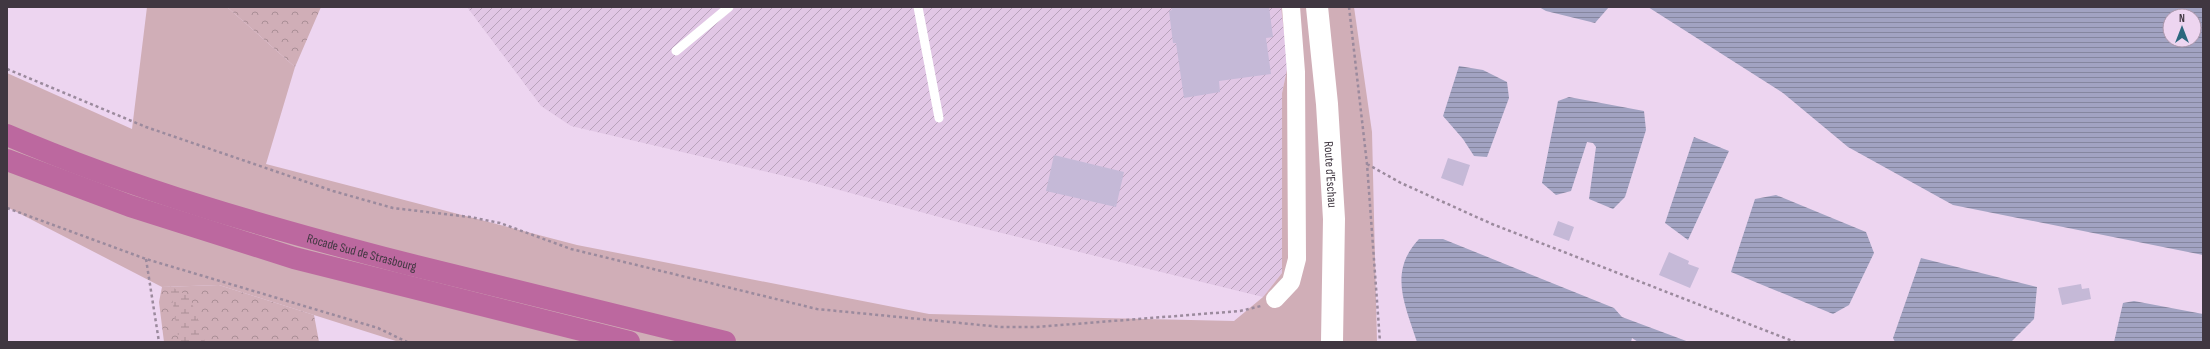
<svg xmlns="http://www.w3.org/2000/svg" width="2210" height="349" viewBox="0 0 2210 349" font-family="'Sofia Sans Condensed',sans-serif">
<defs>
<pattern id="industrial-furrows" width="10" height="10" patternUnits="userSpaceOnUse"><rect width="10" height="10" fill="#e1c6e5"/><path d="M-1 1l2-2M0 10L10 0M9 11l2-2" fill="none" stroke="#b8a2bb"/></pattern>
<pattern id="forest-crowns" width="20" height="18" patternUnits="userSpaceOnUse"><rect width="20" height="18" fill="#d0aeb7"/><path d="M2 6a3 3 0 1 1 6 0M12 15a3 3 0 1 1 6 0" fill="none" stroke="#aa8e96"/></pattern>
<pattern id="wetland-marsh" width="20" height="14" patternUnits="userSpaceOnUse"><rect width="20" height="14" fill="#d0aeb7"/><path d="M1 5h8M5 5V1M11 12h8M15 12V8" fill="none" stroke="#aa8e96"/></pattern>
<pattern id="water-rules" width="6" height="5" patternUnits="userSpaceOnUse"><rect width="6" height="5" fill="#a2a3c2"/><path d="M0 2.5h6" fill="none" stroke="#85869f"/></pattern>
</defs>
<rect width="100%" height="100%" fill="#edd5f0"/>
<path fill="url(#industrial-furrows)" d="M467,7H1281L1288,65L1282,93V273L1263,297L965,224L806,181L571,126L541,106Z"/>
<path fill="#d0aeb7" d="M147,7H227L295,67L266,164L577,245L929,314L1234,321L1263,297L1282,273V93L1288,65L1281,7H1354L1372,132L1377,342H399L219,285L162,287L7,207V73L132,129Z"/>
<path fill="url(#forest-crowns)" d="M227,7H321L295,67Z
M219,285L314,315L319,342H164L159,302L162,287Z"/>
<path fill="url(#wetland-marsh)" d="M170,286L190,297L205,342H179Z"/>
<path fill="url(#water-rules)" fill-rule="evenodd" d="M1539,7H1609L1595,23L1546,11Z
M1648,7H2203V255L1953,205L1848,147L1783,93ZM2170,16H2194V40H2170Z
M1459,66L1483,70L1507,82L1509,98L1487,157L1474,156L1463,139L1443,116Z
M1569,97L1644,111L1646,130L1625,197L1613,209L1589,199L1596,147L1593,143L1587,142L1571,191L1556,195L1542,183L1558,101Z
M1694,137L1729,151L1688,240L1665,223Z
M1776,195L1866,232L1874,253L1849,305L1833,314L1731,272L1755,199Z
M1419,239H1443L1614,308L1622,317L1689,342H1638L1632,338L1631,342H1417C1405,304 1388,272 1419,239Z
M1921,258L2037,287L2034,319L2011,342H1895L1893,338Z
M2134,301L2203,314V342H2114L2123,303Z"/>
<path fill="#c5b9d7" d="M1171,7H1269L1273,37L1266,38L1271,74L1219,81L1220,92L1184,98L1176,43H1173L1169,11L1172,10Z
M1054,155L1124,172L1116,207L1046,191Z
M1448,158L1470,165L1463,186L1441,178Z
M1558,221L1574,227L1569,241L1553,235Z
M1669,252L1689,261L1688,264L1699,268L1690,288L1659,275Z
M2081,284L2082,289L2089,288L2091,299L2062,305L2058,288Z"/>
<g fill="none" stroke-linecap="round" stroke-linejoin="round">
<path stroke="#9b8a9d" stroke-width="2.5" stroke-dasharray="3 3" stroke-linecap="butt" d="M1349,7L1367,164L1380,342
M7,69L146,127L333,191L393,208L470,217L500,223L571,249L817,309L1001,327H1036L1240,311L1261,306
M1367,164L1401,183L1492,224L1795,342
M7,208L146,259L378,328L407,342
M146,259L159,342"/>
<path stroke="#fff" stroke-width="9" d="M918,7L939,118
M676,51L729,7"/>
<path stroke="#fff" stroke-width="18" d="M1275,299L1291,282L1297,259L1296,72L1291,7"/>
<path stroke="#fff" stroke-width="22" id="s1" d="M1317,7L1327,104L1334,219L1332,342"/>
<g stroke="#bc689f" stroke-width="22">
<path id="s2" d="M7,135C135,190 269,228 404,263C511,290 618,316 725,342"/>
<path d="M7,160L130,206L294,258L629,342"/>
</g>
</g>
<g text-anchor="middle" stroke-width="3.5" stroke-linejoin="round" paint-order="stroke">
<g font-size="13" fill="#403741" stroke="#edd5f0">
<text dy="5" stroke="none"><textPath href="#s1" startOffset="168">Route d'Eschau</textPath></text>
<text dy="5" stroke="none"><textPath href="#s2" startOffset="374">Rocade Sud de Strasbourg</textPath></text>
</g>
</g>
<rect width="2210" height="349" fill="none" stroke="#403741" stroke-width="16"/>
<g transform="translate(2182 28)"><circle r="19" fill="#edd5f0" stroke="#a896aa"/>
<path d="M0-3L7 15L0 10L-7 15Z" fill="#2b687e"/>
<text y="-6" font-size="11" font-weight="bold" text-anchor="middle" fill="#403741">N</text>
</g>
</svg>
